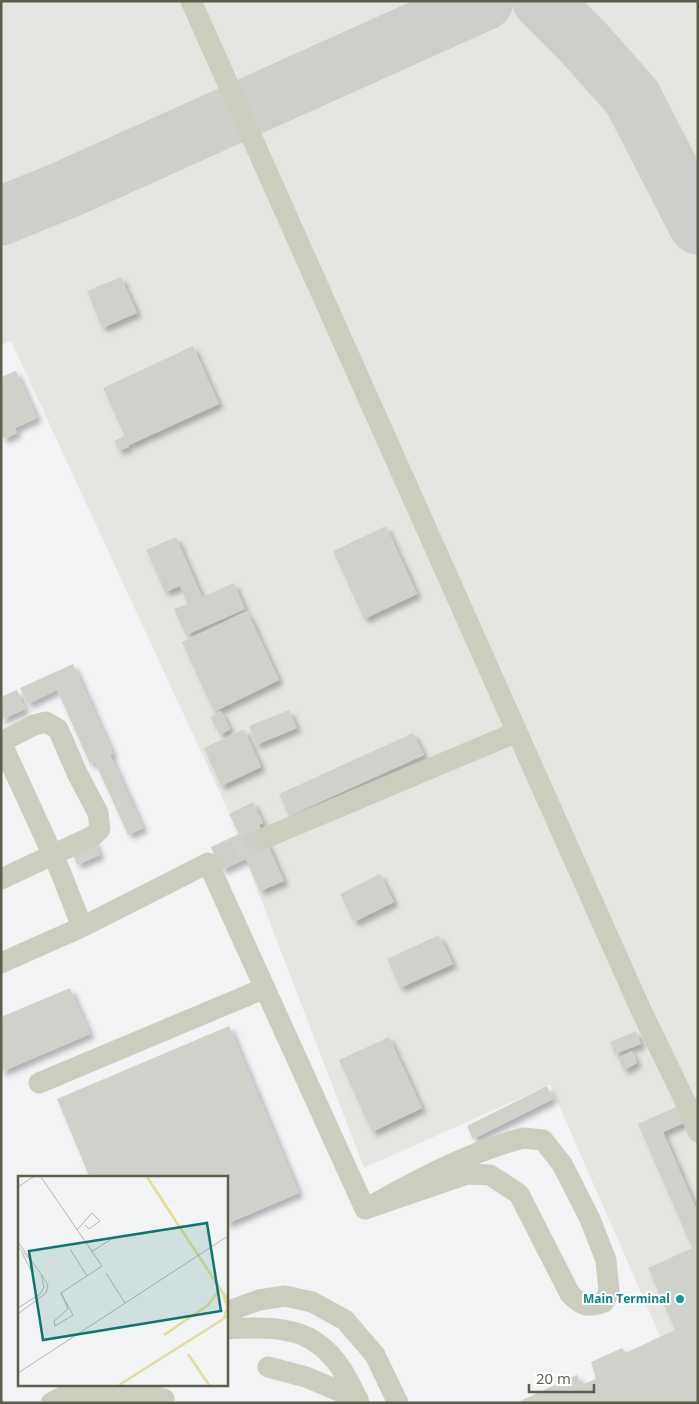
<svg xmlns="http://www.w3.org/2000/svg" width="699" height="1404" viewBox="0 0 699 1404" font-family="'Open Sans',sans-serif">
<defs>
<filter id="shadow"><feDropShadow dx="4.5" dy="4.5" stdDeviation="2.5" flood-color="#0004"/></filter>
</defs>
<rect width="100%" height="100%" fill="#f2f3f4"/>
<path fill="#e5e6e2" d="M1,1H698V1403H516L577,1375L581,1385L596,1379L622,1348L626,1353L660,1336L550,1085L364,1168L246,860L222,870L211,847L239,834L11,341L1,345Z"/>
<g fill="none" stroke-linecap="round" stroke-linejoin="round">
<path stroke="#cecfcb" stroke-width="59" d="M542,1L584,43L632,97L698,225
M1,216L67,189L484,1"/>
</g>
<path fill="#cfd1ca" filter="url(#shadow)" d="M121,277L137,313L102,328L87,291Z
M193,346L219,404L129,445L103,388Z
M16,371L37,418L15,428L17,433L4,439L1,435V377Z
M124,436L129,447L119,451L114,441Z
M386,526L417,594L364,619L333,551Z
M176,537L202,597L234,583L245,609L186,635L174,609L187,604L180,586L165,592L146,550Z
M247,611L279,680L214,712L182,642Z
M73,664L113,754L110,755L143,828L128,835L95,762L90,764L57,690L28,704L20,688Z
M17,690L25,709L1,720V697Z
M289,710L297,728L256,745L249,726Z
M221,711L230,729L220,735L210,717Z
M244,729L261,767L221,786L204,748Z
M413,733L424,755L289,816L279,794Z
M253,802L263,823L259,825L284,881L260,891L246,859L222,870L211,847L239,834L229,814Z
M94,840L100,855L77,865L71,849Z
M380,874L394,902L354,922L340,894Z
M439,935L453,964L400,988L387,959Z
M70,988L90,1034L1,1072V1017Z
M229,1026L299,1193L226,1224V1178H90L57,1099Z
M636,1031L641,1044L615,1054L610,1042Z
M389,1037L422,1108L372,1132L339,1060Z
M632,1051L637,1063L624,1070L618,1058Z
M547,1086L553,1099L473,1139L467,1126Z
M698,1097V1117L663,1132L698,1213V1403H516L577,1375L581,1385L596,1379L591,1362L622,1348L626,1353L675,1330L648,1268L692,1248L638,1124Z"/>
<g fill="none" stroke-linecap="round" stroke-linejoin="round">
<path stroke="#ccceca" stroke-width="21" stroke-dasharray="21 11" stroke-linecap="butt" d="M216,859L265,838"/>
<path stroke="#cbcdbf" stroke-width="21" d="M191,1L641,1010L684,1099L698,1132
M1,742L34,725L46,722L58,729L77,773L98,813L100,829L93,836L1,879
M1,742L61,873L82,927
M265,838L517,732
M1,963L82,927L208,863L365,1209
M39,1083L265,988
M523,1138L543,1140L562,1164L590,1219L606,1260L609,1291L604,1302C587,1308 582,1306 570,1294L519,1194L490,1175L467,1174L365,1209C415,1181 466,1153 523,1138Z
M226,1312L259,1300L285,1296L312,1302L345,1320L375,1355L398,1403
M226,1329C299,1324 329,1333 359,1403
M268,1367L306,1377L358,1399
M51,1403L85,1385
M85,1403L109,1394L136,1392L164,1399"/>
</g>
<circle fill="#0f9aa8" stroke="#fff" stroke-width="2" cx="680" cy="1299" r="5"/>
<g text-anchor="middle" stroke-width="4" stroke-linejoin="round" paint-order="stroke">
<g font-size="12" font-weight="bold" fill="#0d838f" stroke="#fff" text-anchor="end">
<text x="670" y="1303">Main Terminal</text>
</g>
</g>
<g transform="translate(18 1176)">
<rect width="210" height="210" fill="#f2f3f4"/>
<path fill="none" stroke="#e5dd97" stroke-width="2.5" d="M129,1L205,117M206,143L209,131L205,117L210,123M146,159L190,129L202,113M170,178L191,209M101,209L210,140"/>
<path fill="none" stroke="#b6b7b0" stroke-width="1" d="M23,1L84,90L43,117M0,11L15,1M59,54L74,37L82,45L71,53L67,49M0,66L23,98L26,111L22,118L0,132M0,71L13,85L15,96M52,73L69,100M73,76L95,62M4,77L13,94M88,97L107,127M43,117L55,139L37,150L36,145L50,133ZM0,138L28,117L30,109L24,99M0,197L210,60"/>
<path fill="#0f766e" fill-opacity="0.15" stroke="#0f766e" stroke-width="2.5" d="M189,47L203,135L25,164L11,75Z"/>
<rect width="210" height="210" fill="none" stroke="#5b5e4b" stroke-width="2.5"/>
</g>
<rect width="699" height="1404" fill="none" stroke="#5b5e4b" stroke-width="5"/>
<path d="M529 1384v8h65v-8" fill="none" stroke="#5b5e4b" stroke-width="2.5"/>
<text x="536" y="1384" font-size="15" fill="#5b5e4b" stroke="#ffffff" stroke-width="4" paint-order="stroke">20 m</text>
</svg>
